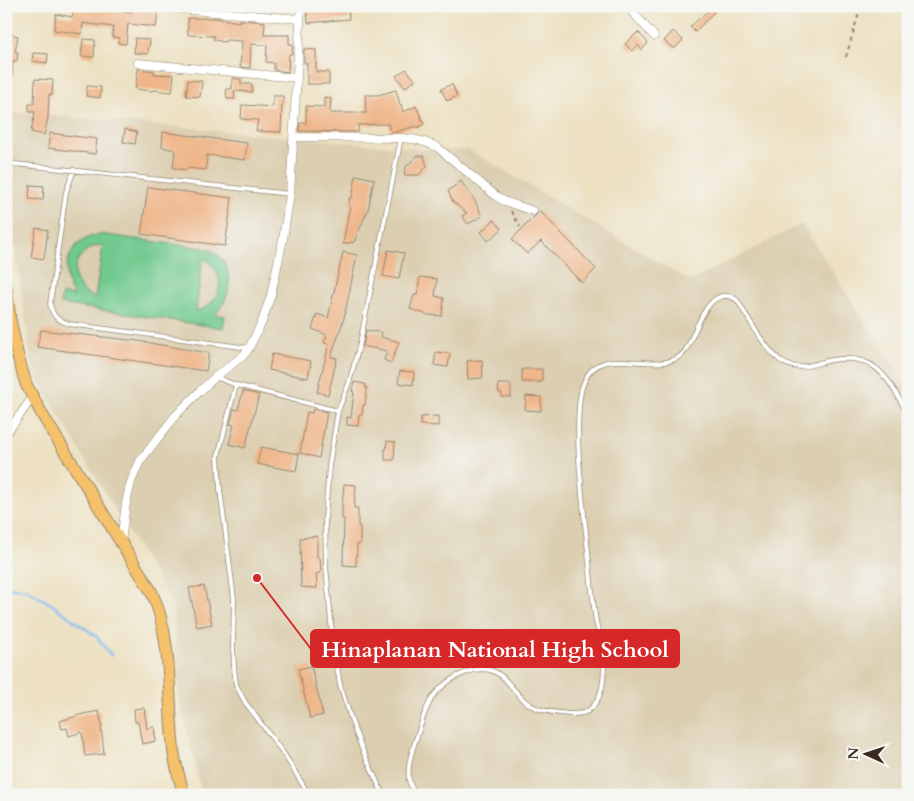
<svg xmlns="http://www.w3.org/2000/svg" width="914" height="801" viewBox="0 0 914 801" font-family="Cardo,serif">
<rect width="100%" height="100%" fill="#f6f6f2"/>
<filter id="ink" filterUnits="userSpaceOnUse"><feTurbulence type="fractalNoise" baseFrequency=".02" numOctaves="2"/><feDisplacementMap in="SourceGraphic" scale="10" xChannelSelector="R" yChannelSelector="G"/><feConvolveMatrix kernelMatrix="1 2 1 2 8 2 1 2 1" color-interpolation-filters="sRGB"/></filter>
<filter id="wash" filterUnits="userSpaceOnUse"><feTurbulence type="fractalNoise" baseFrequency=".0096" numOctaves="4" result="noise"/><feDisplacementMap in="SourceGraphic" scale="20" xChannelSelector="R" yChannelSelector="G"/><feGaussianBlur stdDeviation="1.12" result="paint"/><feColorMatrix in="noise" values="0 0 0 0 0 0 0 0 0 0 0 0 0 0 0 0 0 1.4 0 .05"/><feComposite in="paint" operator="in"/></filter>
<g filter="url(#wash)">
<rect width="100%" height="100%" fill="#ede1c2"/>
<path fill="#dccfb1" d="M11,112L433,150H469L690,281L802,224L908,389V795H202L180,702L173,605L87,463L33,370L14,239Z"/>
<path fill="#71c98f" stroke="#567a56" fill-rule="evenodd" d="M99,234L209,249C212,251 216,254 219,256C235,273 231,299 215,314L225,316L223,328L60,304L62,294L74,296C63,280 64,258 78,244C84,239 92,236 99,234ZM102,245H103L95,298C65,286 70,249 102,245ZM203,258C228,273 224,303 196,311Z"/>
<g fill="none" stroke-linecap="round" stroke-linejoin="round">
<path stroke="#81bcf3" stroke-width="2.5" d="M6,587L25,589L51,604L96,636L111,655"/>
</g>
<g id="blocks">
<path fill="#efb689" d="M75,6H92L132,12L133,9L158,12L156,27L128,24L126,44L118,43L119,38L112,37L113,27L83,23L82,34L54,30L56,14L72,17Z
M309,6H348L349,19L308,23L307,10H309Z
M713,6H715L717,9L695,32L690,27Z
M188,18H217L239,22V20L265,22L264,35H289V44H293L292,54H289L288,72L274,70V63L266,62L267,45L251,44L250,68L240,67L242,41L226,40L225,42L214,40V36L188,35Z
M673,31L683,40L674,49L664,41Z
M638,32L648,43L642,50L638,45L632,51L625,44Z
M11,34L18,36L15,52H18L17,61H13L12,78H6V53Z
M135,38L150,40L148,54L134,53Z
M83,39L95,40L94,57L81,56Z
M304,49L316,50V72H329V84H307V63H304Z
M33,53L48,54L47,63L32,61Z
M138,69L155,71L154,74L174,75L172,92L152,90V91L135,89Z
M406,69L415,80L405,88L396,76Z
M232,78L241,79V84H252V92L234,91L235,99H227L226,89H232Z
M35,79L53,80L52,95L49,94L48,118L44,135L31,132L35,112H29V104H34Z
M188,80L202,81L200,97L186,96Z
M452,84L457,96L447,101L441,89Z
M87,86L101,87L100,98L86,96Z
M396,90L400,105L401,104L403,112L416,106L424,124L417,128L416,126L395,132H391L388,124L358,125V132L299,131L300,123H306V106L324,107V97L331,98L330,113H366L365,95H378Z
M273,96H283V103H282L281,132L256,131L258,120L241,119L242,105L273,107Z
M125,129L137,132L135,144L123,142Z
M163,132L247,143L245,160L207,155L206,170L187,168V170L173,168L175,150L162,147Z
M50,133L97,139L95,154L48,148Z
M417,156H424L427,166L419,175H404L406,167Z
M356,175L374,179L368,210L354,242L343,244L350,205H349V198H352Z
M461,181L475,201L482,216L468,224L462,216L467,213L453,202L448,191Z
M30,185L44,186L43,200L29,199Z
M148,187L232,198L225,246L141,234Z
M540,211L596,269L582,283L541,241L527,254L512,239Z
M494,220L502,229L488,241L481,232Z
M36,228L48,230L44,259L31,257Z
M388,250L404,253L399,279L383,276Z
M343,252L357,255L344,318L331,357L337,358L328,395L317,392L329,344L324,343L327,335L312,329L317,314L328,318Z
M420,277L437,279L435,296L444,298L442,316L428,315L410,309L414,295H417Z
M41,330L138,341L209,353L206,371L37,347Z
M366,330L382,333L381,337L399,342L391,363L384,360L387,351L363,346Z
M436,352L450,354L448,367L434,365Z
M272,354L311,361L308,378L269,370Z
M482,360L483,378L468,379L467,361Z
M522,369H542V382H522Z
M400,371L414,372L413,385L398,383Z
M354,382L365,384V387H367L365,405H363L362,415H359L358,426L347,425V417L351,418L354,392L352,391Z
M498,384H511V397H502V393H499Z
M243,391L259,395L245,448L229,444L234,425L230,424L234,409L238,410Z
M526,396L541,397V411L525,410Z
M313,409L327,412L319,458L300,453L307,412L312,413Z
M438,416V426L420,425L421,417Z
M387,441L395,442L394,460H385V449L386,450Z
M261,447L299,454L296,471L257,464Z
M344,484L356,485L354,508H358V526H360V544H357L356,566L343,565L344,519H342V506Z
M317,536V557L320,558L321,572L316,574L317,588L301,587L300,538Z
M204,586L212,624L197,627L189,588Z
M311,666L323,715L310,718L298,669Z
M144,708L147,729L154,727L156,741L142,744L138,722H135L134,709Z
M99,711L102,726H101L104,754L85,756L82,732L69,736L67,728L62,729L60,721L83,714Z"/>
</g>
</g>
<g filter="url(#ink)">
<use href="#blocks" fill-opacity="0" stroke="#948670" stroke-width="1"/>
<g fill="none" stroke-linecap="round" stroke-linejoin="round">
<defs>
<path id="lane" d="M6,163L290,194
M74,170L66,192L50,304C53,317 56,319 69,324L249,348
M215,377L236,385L338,411
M236,385L218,456L220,489L234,599L233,646L234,667L236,685L245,702L284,754L309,795
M385,795L379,786L363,751L355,731L340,685L332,633L326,566L325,518L329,466L338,411L349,383L360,343L401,138
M415,795C413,790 410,785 409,780C406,763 416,740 421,724C424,714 428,703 435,694C448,678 480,660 500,675C511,683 519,700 532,706C541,711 550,712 560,713C567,714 581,715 588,711C603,700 604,679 604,662C603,649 599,635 596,622C591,590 589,557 585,524C581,482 575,439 580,397C581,387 586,374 594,368C619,348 672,380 688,346C697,328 710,282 737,300C748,317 768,356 786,364C799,370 811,365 823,362C874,349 887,375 908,415
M903,795L908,771"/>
<path id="street" d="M156,6L191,10L300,19
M627,6L654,36
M138,63L297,78
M293,137L401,138C416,139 424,141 437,147L496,196L504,201L533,211
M6,434L32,398
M121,542L126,503L131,482L140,461L176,415L199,392L215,377L243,356L249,348L262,322L271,295L283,239L290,194L301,6"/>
<path id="primary" d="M6,287L10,319L17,353L26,384L43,416L151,591C174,639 167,701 174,754C176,767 180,781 184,795"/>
</defs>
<use href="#lane" stroke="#948670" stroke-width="5.5"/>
<use href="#street" stroke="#948670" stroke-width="9"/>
<use href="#primary" stroke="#948670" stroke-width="13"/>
<path stroke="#948670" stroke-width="2" stroke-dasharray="4 4" stroke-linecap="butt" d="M846,57L861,6
M511,211L520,227"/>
<use href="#lane" stroke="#fff" stroke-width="4"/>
<use href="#street" stroke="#fff" stroke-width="8"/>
<use href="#primary" stroke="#f5c16b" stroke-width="11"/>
</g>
</g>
<path fill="none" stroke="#d62828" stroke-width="2" d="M257 578L311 649"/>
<circle fill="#d62828" stroke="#f6f6f2" stroke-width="2" cx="257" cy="578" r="5"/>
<rect fill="#d62828" stroke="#d62828" stroke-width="2" x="311" y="630" width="368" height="37" rx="5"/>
<g font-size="22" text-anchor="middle" font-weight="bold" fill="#fff">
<text x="495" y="657">Hinaplanan National High School</text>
</g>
<rect width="914" height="801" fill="none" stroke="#f6f6f2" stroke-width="25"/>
<g transform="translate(866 754) rotate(273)" stroke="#f6f6f2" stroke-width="4" paint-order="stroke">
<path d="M0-4L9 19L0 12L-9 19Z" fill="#3b2a1e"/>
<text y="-8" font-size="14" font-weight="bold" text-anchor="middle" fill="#3b2a1e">N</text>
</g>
</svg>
